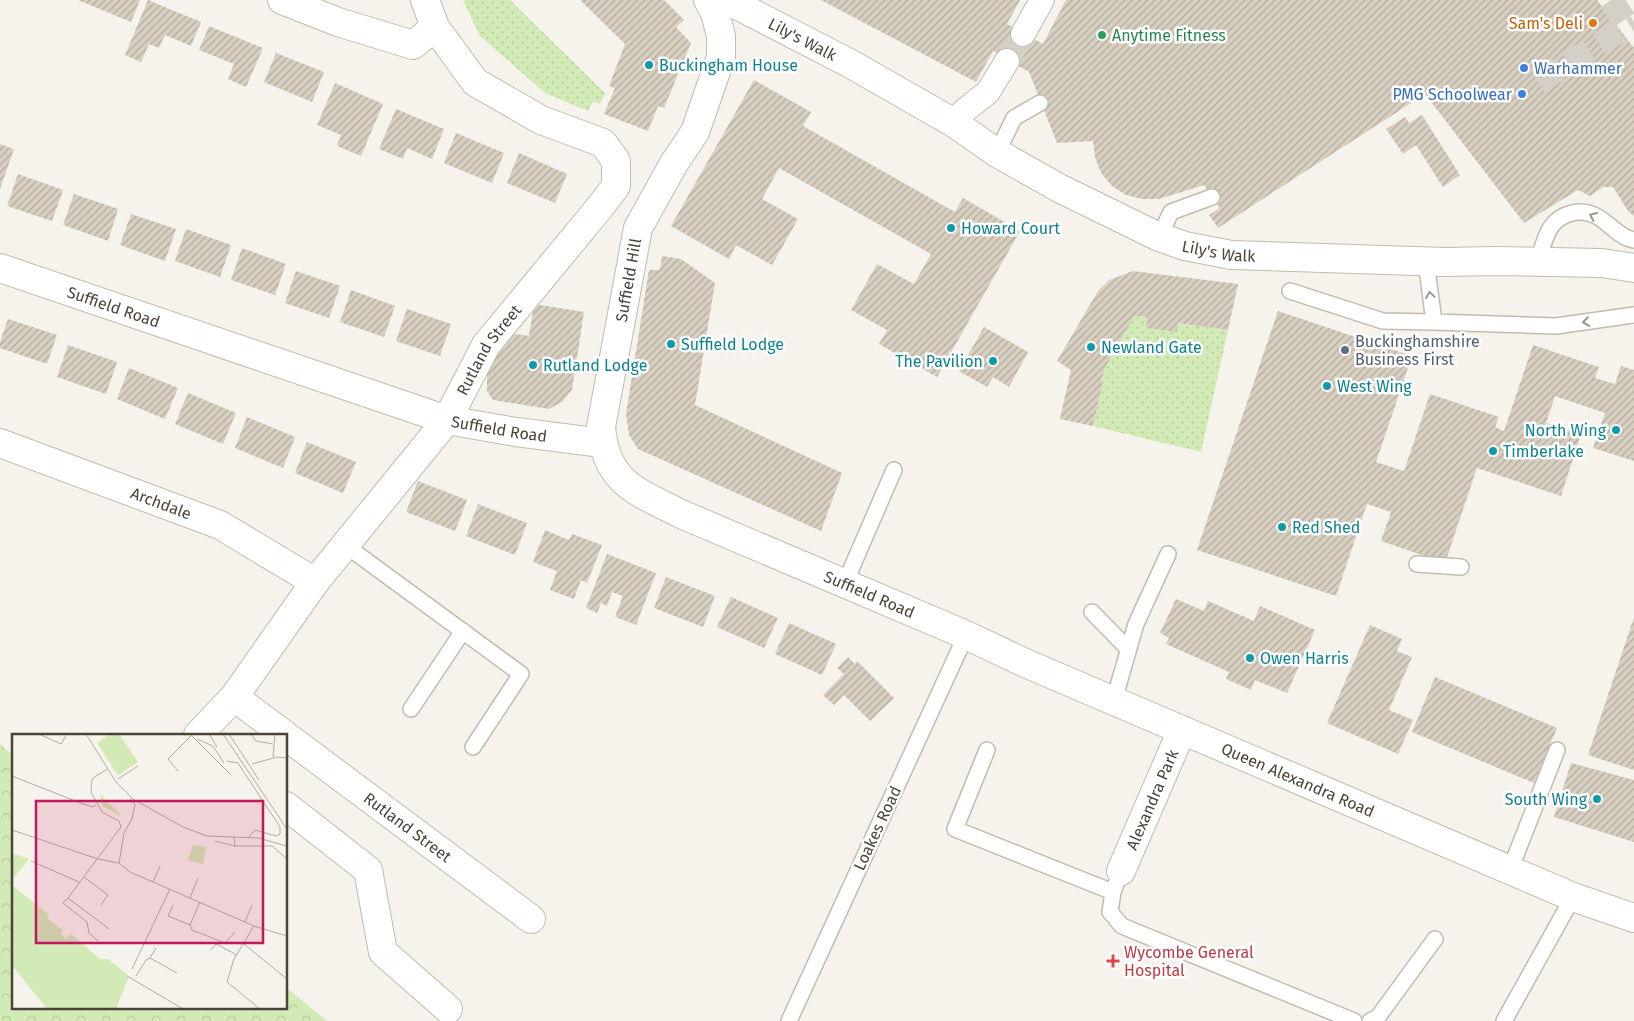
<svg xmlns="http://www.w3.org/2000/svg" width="1634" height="1021" viewBox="0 0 1634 1021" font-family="'Fira Sans',sans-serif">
<defs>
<pattern id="park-crowns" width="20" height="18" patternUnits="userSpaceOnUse" patternTransform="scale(1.25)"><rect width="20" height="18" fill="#d2eab5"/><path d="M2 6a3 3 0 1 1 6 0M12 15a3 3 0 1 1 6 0" fill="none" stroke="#b6ca9c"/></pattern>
<pattern id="garden-dots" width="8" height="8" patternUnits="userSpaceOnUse" patternTransform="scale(1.25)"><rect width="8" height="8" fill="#d2eab5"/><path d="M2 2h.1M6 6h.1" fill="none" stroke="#b6ca9c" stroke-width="1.8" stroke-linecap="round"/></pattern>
<pattern id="building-hatch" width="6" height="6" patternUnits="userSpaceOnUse" patternTransform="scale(1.25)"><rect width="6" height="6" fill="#d8cfc1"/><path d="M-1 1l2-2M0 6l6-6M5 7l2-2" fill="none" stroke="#b1aa9e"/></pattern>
</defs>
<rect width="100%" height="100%" fill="#f6f3ec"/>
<path fill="url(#park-crowns)" d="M0,744L14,756V1007H286V987L327,1021H0Z"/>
<path fill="url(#garden-dots)" d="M463,0H510L605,93L600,104L593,101L588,111L545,93L480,36Z
M1134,316L1148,317L1147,328L1177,332L1178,323L1228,330L1201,452L1093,426L1103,382L1101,381L1105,368Z"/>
<path fill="url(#building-hatch)" d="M78,0H140L131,22Z
M148,0L201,22L191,46L165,35L159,48L149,44L141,62L125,55Z
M580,0H664L684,20L676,27L691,43L664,108L658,106L648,131L604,114L615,88L609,86L625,44Z
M821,0H1020L1007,24L1043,44L1066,0H1597L1634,48V216L1628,211L1613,187H1603L1590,196L1578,190L1524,223L1425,94L1218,228L1209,215L1220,208L1204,185L1159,199H1142L1126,195L1112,186L1101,173L1095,157L1093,141L1057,143L1029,72L993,51L976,82Z
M209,26L263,48L246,87L228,79L234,64L199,50Z
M276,53L324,72L312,102L264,82Z
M754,80L811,112L803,126L955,212L963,198L1020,231L937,377L879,344L887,330L851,310L877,264L914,284L931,254L779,168L762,199L798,219L772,265L736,245L729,259L671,226Z
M335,83L383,104L361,156L337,146L341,135L317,125Z
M396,109L444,129L432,159L407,148L403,159L379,149Z
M1422,115L1460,175L1443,187L1416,145L1403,154L1386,129L1405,117L1409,123Z
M456,133L504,153L492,183L444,163Z
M0,144L14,149L0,189Z
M519,153L567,174L555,203L507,183Z
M18,174L63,190L52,221L7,206Z
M74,194L118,209L108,241L63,225Z
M131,214L176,229L165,261L120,245Z
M186,229L231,245L220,277L175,261Z
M242,248L286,264L275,295L231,280Z
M662,256L681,259L715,283L695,405L842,473L821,531L638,449L629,435L626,414L649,270H660Z
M296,271L340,286L329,318L285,303Z
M1133,271L1238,284L1228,330L1178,323L1177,332L1146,328L1148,317L1134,316L1105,368L1101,381H1103L1093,426L1060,419L1071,370L1057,361L1098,291L1109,280Z
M351,290L395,306L384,337L340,322Z
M534,304L584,312L572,390L562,402L549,409L493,400L487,391V374L494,355L510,333L529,336Z
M407,309L451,324L440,356L396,341Z
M1278,311L1412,356L1376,462L1404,471L1430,394L1499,417L1495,427L1504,431L1533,345L1599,367L1595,378L1615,384L1621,366L1634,370V461L1593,448L1605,413L1555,396L1546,423L1581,434L1561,496L1477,468L1445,563L1381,541L1391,512L1367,504L1336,596L1197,550Z
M8,319L57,335L47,364L0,348V342Z
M984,327L1028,352L1009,387L993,377L987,387L959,371Z
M68,345L117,362L106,394L57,377Z
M129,368L178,388L165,419L117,399Z
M188,393L236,413L223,444L175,424Z
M247,417L295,437L283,468L235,448Z
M307,442L356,462L343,493L295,473Z
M418,481L467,500L455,531L406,512Z
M478,504L527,523L515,555L466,536Z
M545,530L569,540L572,534L602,545L587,583L581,580L574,599L550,590L557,571L533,562Z
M607,554L656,573L636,625L615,617L623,596L612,592L607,606L601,603L597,613L586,608Z
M666,577L715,596L703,627L654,608Z
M731,597L778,618L764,648L717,627Z
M1176,599L1204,611L1208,601L1254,621L1260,606L1315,630L1287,693L1255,680L1251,690L1226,679L1229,672L1166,644L1169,638L1160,633Z
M1634,617V770L1588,755Z
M789,623L836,644L822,675L775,654Z
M1370,625L1402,639L1397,651L1412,657L1389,710L1413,720L1398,754L1327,723Z
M848,657L855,664L857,661L894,698L870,721L844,695L834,705L823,695L844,674L837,668Z
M1435,677L1557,728L1534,783L1412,732Z
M1571,763L1634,780V842L1554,817Z"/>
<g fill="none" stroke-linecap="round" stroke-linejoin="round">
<path stroke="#d4d0c8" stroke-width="24" stroke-dasharray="24 12" stroke-linecap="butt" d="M1611,0L1628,25
M1007,61L1023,34
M1538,82L1634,22"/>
<defs>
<path id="service" d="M997,153L1014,118L1040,103
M1159,237L1171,212L1212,197
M1426,261L1434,322L1556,326L1634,315
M1538,262C1545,240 1547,219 1572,213C1581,211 1589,212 1598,217C1610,224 1620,238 1634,240
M1290,291L1383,321L1434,322
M345,545L521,674L473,747
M1417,564L1461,567
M845,583L894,470
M1092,612L1128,649
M1114,700L1136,624L1168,554
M411,709L463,631
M987,750L955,829L1113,892L1116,884
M1510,870L1557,750
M1113,892L1110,912L1122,926L1354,1021
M789,1021L966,635
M1370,1021L1378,1017L1435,939
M1504,1021L1573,897"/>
<path id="pedestrian" d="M1023,34L1042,0
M964,111L988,92L1007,61"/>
<g id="minor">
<path d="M282,0L338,22L413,45L435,27"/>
<path id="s1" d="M0,443L220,525L315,582"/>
<path d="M198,735L234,697"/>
<path id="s2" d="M285,735L234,697L315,582L447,420L486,345L600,207L616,186V161L603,143L541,120L475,82L435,27L425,0"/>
<path id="s3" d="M286,736L531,919"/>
<path d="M286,806L368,870L383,952L448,1009"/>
<path id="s4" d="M1121,871L1182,730"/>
</g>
<g id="tertiary">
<path id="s5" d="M708,0L715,13L721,36V57L695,132L673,165L638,228L601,427C606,483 636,491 681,514L966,635L1025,663L1573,897L1634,918"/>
<path id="s6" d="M727,0L851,64L954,123L997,153L1059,188L1159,237L1185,246L1231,255L1445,262L1495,261L1602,263L1634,268"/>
<path id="s7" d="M0,268L447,420L516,432L602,443"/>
</g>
</defs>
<use href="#service" stroke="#c2bbae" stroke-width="18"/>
<use href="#pedestrian" stroke="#c2bbae" stroke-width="26"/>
<use href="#minor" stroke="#c2bbae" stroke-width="30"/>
<use href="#tertiary" stroke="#c2bbae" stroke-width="30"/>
<use href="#service" stroke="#fff" stroke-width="15"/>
<use href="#pedestrian" stroke="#fff" stroke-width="24"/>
<use href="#minor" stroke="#fff" stroke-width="28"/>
<use href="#tertiary" stroke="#fff" stroke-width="28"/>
</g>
<defs><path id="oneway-chevron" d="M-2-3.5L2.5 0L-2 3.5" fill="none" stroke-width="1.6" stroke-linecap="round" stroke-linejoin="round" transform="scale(1.25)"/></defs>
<g stroke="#9c9892">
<use href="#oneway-chevron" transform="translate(1593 216) rotate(-156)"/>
<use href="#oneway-chevron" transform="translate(1430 295) rotate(-98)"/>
<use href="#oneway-chevron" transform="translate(1586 322) rotate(172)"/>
</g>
<circle fill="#e8710a" stroke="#fff" stroke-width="2" cx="1593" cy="23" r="5"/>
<circle fill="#2e9e5b" stroke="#fff" stroke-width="2" cx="1102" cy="35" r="5"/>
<g fill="#0f9aa8" stroke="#fff" stroke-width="2">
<circle cx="649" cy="65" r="5"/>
<circle cx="951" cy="228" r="5"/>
<circle cx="671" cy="344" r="5"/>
<circle cx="1091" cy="347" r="5"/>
<circle cx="993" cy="361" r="5"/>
<circle cx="533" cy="365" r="5"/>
<circle cx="1327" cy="386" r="5"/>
<circle cx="1616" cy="430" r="5"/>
<circle cx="1493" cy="451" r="5"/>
<circle cx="1282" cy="527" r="5"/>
<circle cx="1250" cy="658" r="5"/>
<circle cx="1597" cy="799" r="5"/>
</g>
<g fill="#3f7fe0" stroke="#fff" stroke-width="2">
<circle cx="1524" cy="68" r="5"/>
<circle cx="1522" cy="94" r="5"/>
</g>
<circle fill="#5c6f8a" stroke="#fff" stroke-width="2" cx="1345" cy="350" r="5"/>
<path fill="#e0444e" stroke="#fff" stroke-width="2" d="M1110.5 953.5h5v5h5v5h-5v5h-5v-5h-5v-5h5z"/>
<g text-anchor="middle" stroke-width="5" stroke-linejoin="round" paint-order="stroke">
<g font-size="16" fill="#c56008" stroke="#fff" text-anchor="end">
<text x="1583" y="29">Sam's Deli</text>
</g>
<g font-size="16" fill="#27864d" stroke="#fff" text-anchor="start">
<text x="1112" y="41">Anytime Fitness</text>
</g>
<g font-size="16" fill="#4b4439" stroke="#fff">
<text dy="6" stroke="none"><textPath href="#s6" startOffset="85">Lily's Walk</textPath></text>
<text dy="6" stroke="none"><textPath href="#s6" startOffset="555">Lily's Walk</textPath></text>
<text transform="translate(628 280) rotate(-80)" y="6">Suffield Hill</text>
<text dy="6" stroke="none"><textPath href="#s7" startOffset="120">Suffield Road</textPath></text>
<text dy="6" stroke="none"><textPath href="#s2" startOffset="495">Rutland Street</textPath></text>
<text dy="6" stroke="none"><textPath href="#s7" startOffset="525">Suffield Road</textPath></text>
<text dy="6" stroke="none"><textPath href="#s1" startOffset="172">Archdale</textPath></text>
<text dy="6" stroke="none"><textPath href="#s5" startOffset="784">Suffield Road</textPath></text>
<text dy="6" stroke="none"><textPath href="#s5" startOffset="1251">Queen Alexandra Road</textPath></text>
<text dy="6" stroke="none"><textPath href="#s4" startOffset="78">Alexandra Park</textPath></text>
<text dy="6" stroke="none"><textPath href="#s3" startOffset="152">Rutland Street</textPath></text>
<text transform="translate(877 828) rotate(-65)" y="6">Loakes Road</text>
</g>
<g font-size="16" fill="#0d838f" stroke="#fff" text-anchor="start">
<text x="659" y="71">Buckingham House</text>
<text x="961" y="234">Howard Court</text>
<text x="681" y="350">Suffield Lodge</text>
<text x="1101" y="353">Newland Gate</text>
<text x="983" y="367" text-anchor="end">The Pavilion</text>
<text x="543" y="371">Rutland Lodge</text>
<text x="1337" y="392">West Wing</text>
<text x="1606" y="436" text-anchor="end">North Wing</text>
<text x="1503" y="457">Timberlake</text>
<text x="1292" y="533">Red Shed</text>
<text x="1260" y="664">Owen Harris</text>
<text x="1587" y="805" text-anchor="end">South Wing</text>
</g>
<g font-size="16" fill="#366cbe" stroke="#fff" text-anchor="start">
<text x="1534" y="74">Warhammer</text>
<text x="1512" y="100" text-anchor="end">PMG Schoolwear</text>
</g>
<g font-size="16" fill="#4e5e75" stroke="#fff" text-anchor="start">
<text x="1355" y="347">Buckinghamshire<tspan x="1355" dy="18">Business First</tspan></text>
</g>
<g font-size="16" fill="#be3a42" stroke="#fff" text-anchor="start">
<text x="1124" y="958">Wycombe General<tspan x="1124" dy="18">Hospital</tspan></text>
</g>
</g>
<g transform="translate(12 734)">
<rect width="275" height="275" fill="#f6f3ec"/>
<path d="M0,119L17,125L0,146ZM0,151L37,181L35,184L51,197L49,200L54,205L59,200L88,225H96L115,240L116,245L104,275H35L0,231Z" fill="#d2eab5"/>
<path d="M88,60L108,80L107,81L90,72ZM181,111L194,113L191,130L176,126Z" fill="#d2eab5"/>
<path d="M98,0H107L126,28L106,41L85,9Z" fill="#d2eab5"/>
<path fill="none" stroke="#b2ada4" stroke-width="1" d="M27,0L49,10L55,0M74,0L104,48L121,65L171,93L195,102L246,104L275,112M178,0L219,41M197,0L205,13M211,0L275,95M217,0L247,46M239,0L244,7L261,10M185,5L201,12L212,29M261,23L263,0M215,27L226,29L268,93V100L264,102L243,96L237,103M240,30L265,23L275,24M95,35L80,45L79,58L90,78L107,87L109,93L56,164L97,195M166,37L156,25L181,0M0,42L71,70L81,73L84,71M106,45L126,32M118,64L123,71L120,85M0,96L86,125L107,129L118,138L242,192L275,202M222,103L223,112H260L275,125M203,107L223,112M19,127L67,148M107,129L112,99L121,83M72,143L96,161L89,171M141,148L148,132M56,164L51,169L75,188L77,199L86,207M178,164L186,144M161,171L156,182L178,191L188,168M233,188L240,171M178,191L180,196L213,209L223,198M242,192L222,225L215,248L248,275M232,210L275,245M144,214L138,224L165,239M199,216L204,210L225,221M120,235L158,155M115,242L171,275M124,242L134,226L138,224"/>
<path fill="#c2185b" fill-opacity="0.15" stroke="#c2185b" stroke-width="2.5" d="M24,67H251V209H24Z"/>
<rect width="275" height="275" fill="none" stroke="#4b4439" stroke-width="2.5"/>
</g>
</svg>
